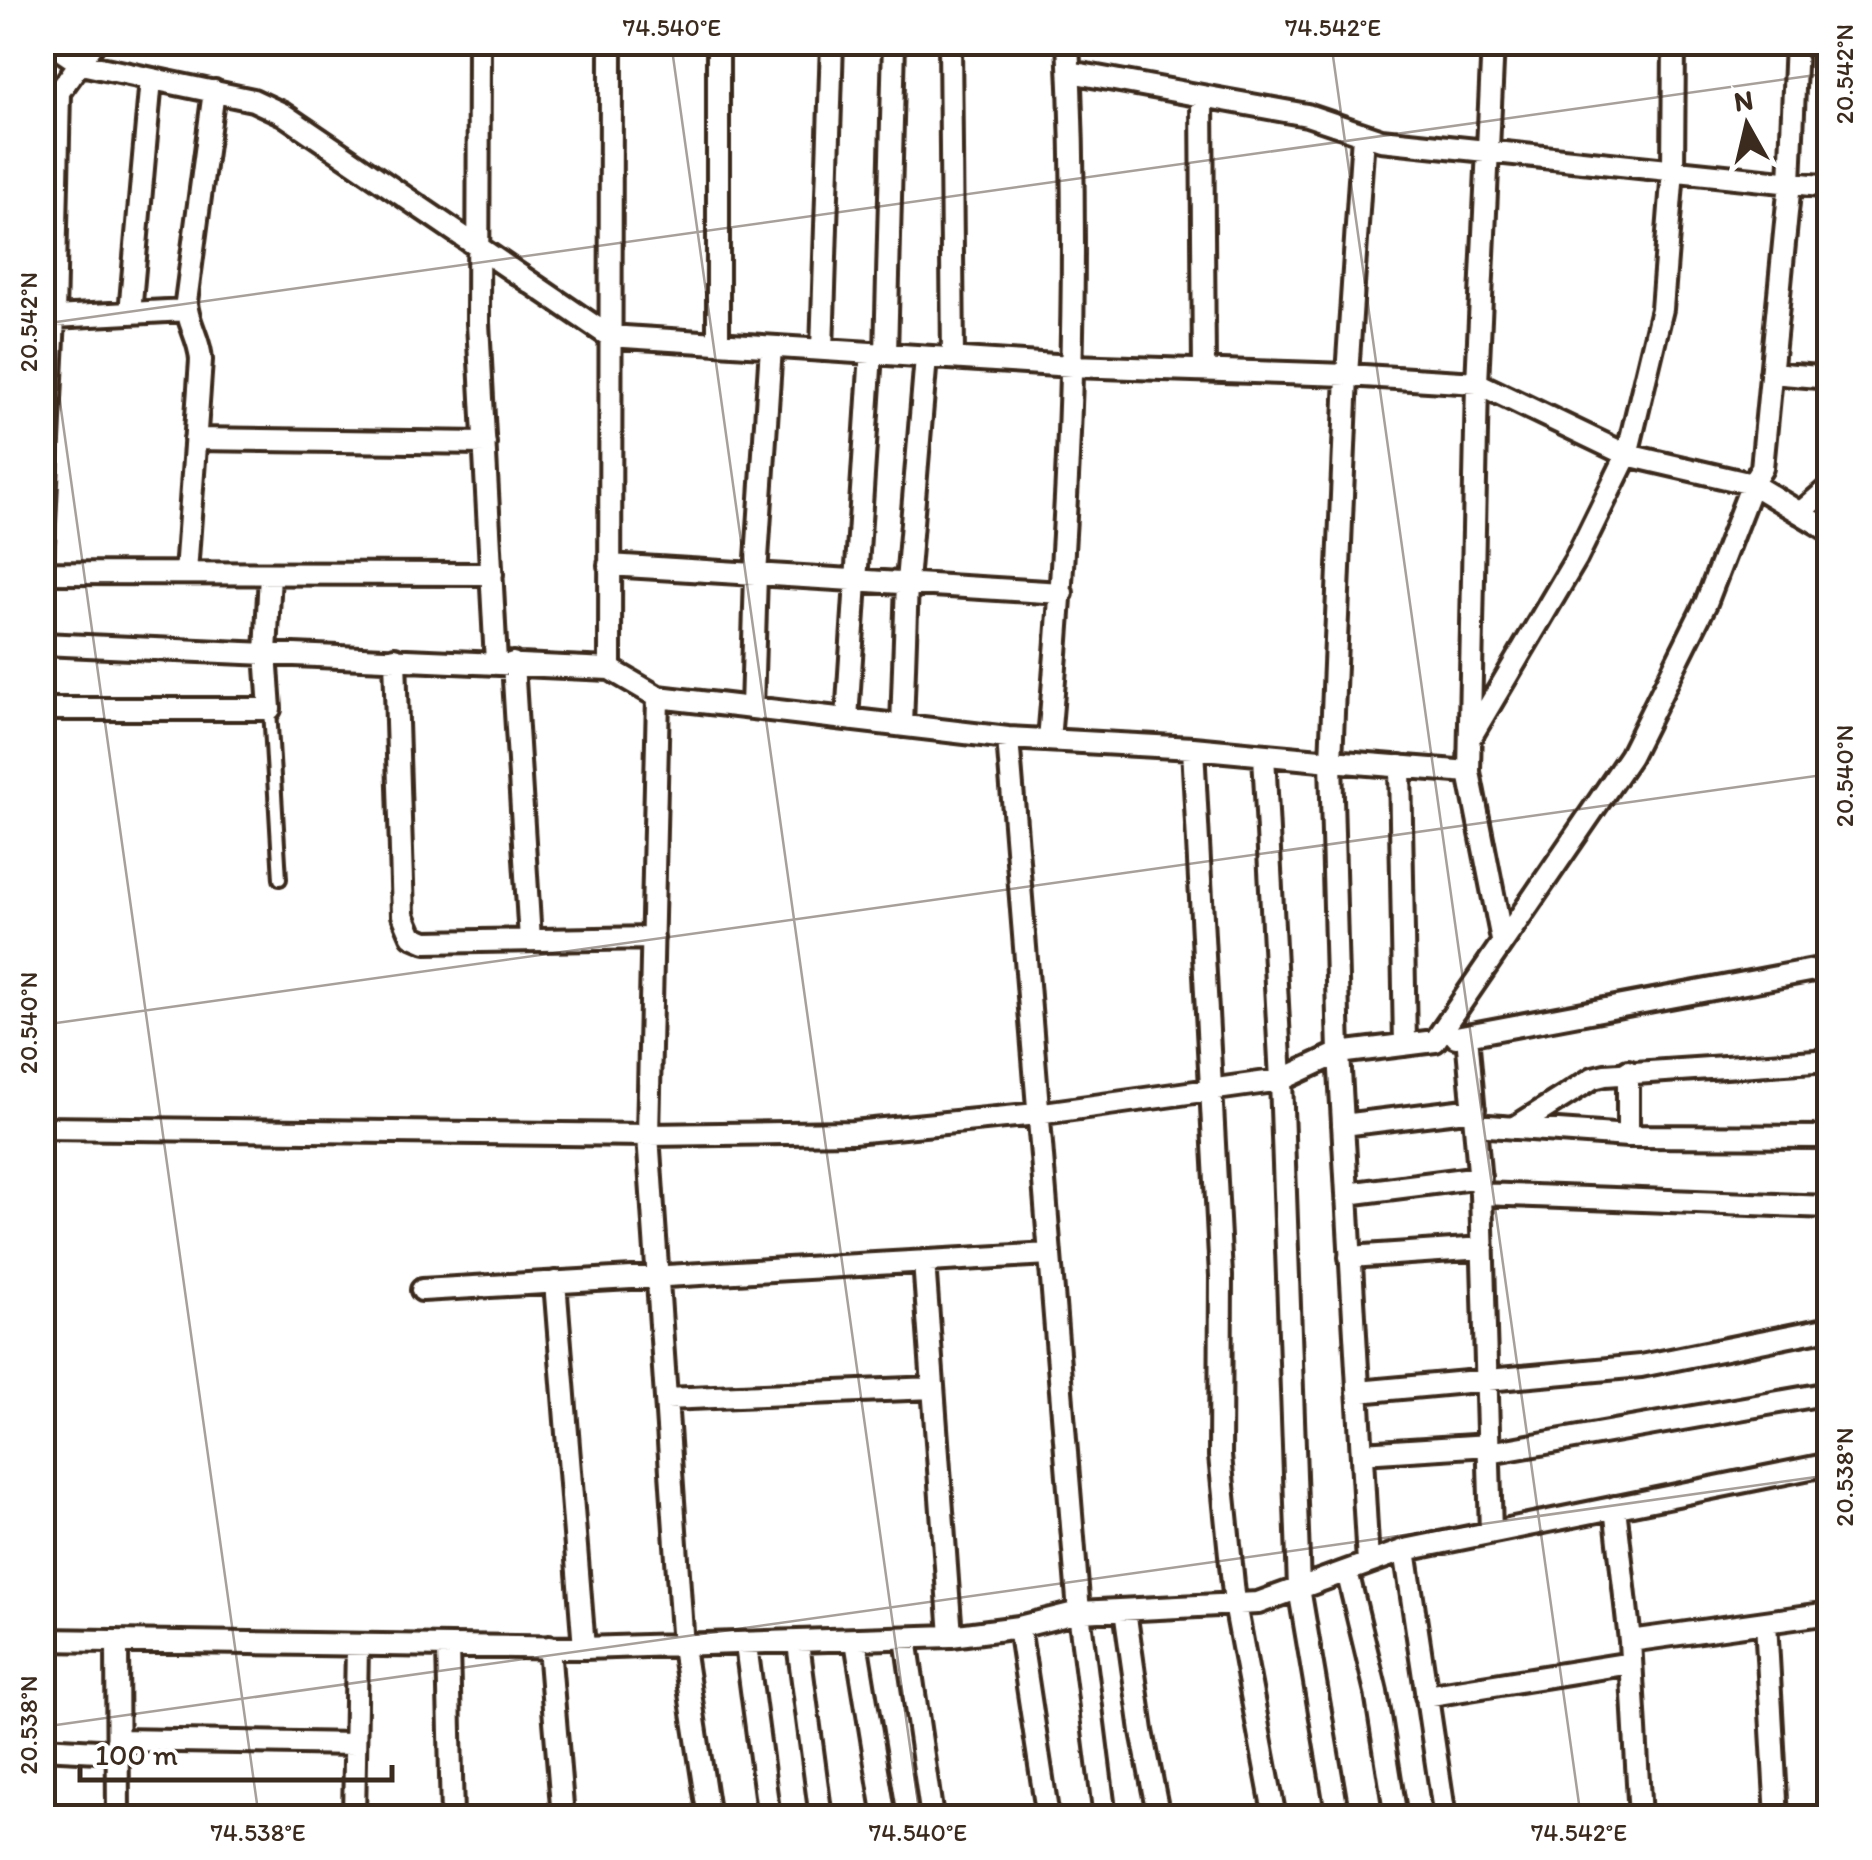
<svg xmlns="http://www.w3.org/2000/svg" width="1872" height="1860" viewBox="0 0 1872 1860" font-family="Itim,sans-serif">
<rect width="100%" height="100%" fill="#fff"/>
<filter id="ink" filterUnits="userSpaceOnUse"><feTurbulence type="fractalNoise" baseFrequency=".01" numOctaves="2"/><feDisplacementMap in="SourceGraphic" scale="20" xChannelSelector="R" yChannelSelector="G"/><feConvolveMatrix kernelMatrix="1 2 1 2 8 2 1 2 1" color-interpolation-filters="sRGB"/></filter>
<g filter="url(#ink)">
<g fill="none" stroke-linecap="round" stroke-linejoin="round">
<defs>
<path id="lane" d="M270,709L280,879"/>
<path id="street" d="M49,42L81,64L253,100L283,114L609,336L1072,366L1347,375L1477,383L1627,455L1752,484L1830,531
M479,42L478,323L496,662
M611,42L610,669L658,697L1008,738L1193,748L1331,761L1347,375L1363,135
M718,42V343
M950,42L953,358
M1493,42L1477,383L1469,772L1502,940
M1070,72L1307,115L1381,140L1830,187
M1202,96L1204,370
M42,105L59,92L95,42
M130,313L151,79
M44,324L54,317L186,310
M822,350L832,42
M886,354L894,42
M1771,373L1830,378
M195,439L485,443
M1800,513L1830,487
M42,565L54,317L59,92
M609,565L1062,593
M42,573L492,574
M186,573L201,360C200,339 187,323 186,302L214,91
M42,644L610,669
M395,658L403,915L412,936L426,942L653,938
M513,663L530,940
M658,697L648,1135L683,1647L709,1818
M752,708L756,574L771,347
M42,709H270L266,653L270,574
M847,719L871,353
M902,726L907,582L926,357
M1472,735L1576,559L1627,455L1662,309L1673,170L1674,42
M1008,738L1079,1612L1105,1818
M1049,740C1069,509 1080,275 1068,42
M1193,748L1221,1276L1220,1456L1235,1604L1275,1818
M1264,755L1281,1080L1299,1588L1338,1818
M1400,766L1405,1045
M1467,1035L1481,1194L1491,1532
M1456,1037L1830,967
M1343,1125L1474,1109
M1475,1125L1628,1136L1830,1137
M42,1128L648,1135L853,1132L1037,1114L1281,1080L1339,1053L1435,1041L1630,756L1706,603L1752,484L1762,468L1790,182L1796,42
M1514,1128L1593,1078L1605,1075L1830,1060
M1628,1136V1071
M1347,1194L1480,1177
M1481,1194L1830,1207
M1350,1257L1483,1248
M924,1261L951,1636
M555,1282L584,1648
M422,1290L1049,1254
M1358,1392L1641,1366L1830,1328
M666,1399L933,1388
M1362,1453L1489,1445
M1489,1453L1830,1393
M1615,1507L1630,1641L1640,1818
M1405,1550L1445,1818
M1368,1563L1339,1053L1331,761L1469,772
M1347,1571L1376,1692L1396,1818
M1125,1610L1142,1731L1159,1818
M1766,1622L1777,1818
M1019,1627L1048,1818
M906,1638L932,1818
M42,1640L584,1648L951,1636L1019,1627L1079,1612L1258,1603L1405,1550L1830,1464
M117,1641L118,1818
M856,1641L885,1818
M1630,1641L1830,1613
M798,1643L821,1818
M746,1645L769,1818
M448,1647L452,1818
M549,1647L563,1818
M1426,1696L1631,1663
M117,1740L355,1744
M42,1748L117,1752
M354,1818L357,1645"/>
</defs>
<use href="#lane" stroke="#3b2a1e" stroke-width="18"/>
<use href="#street" stroke="#3b2a1e" stroke-width="28"/>
<use href="#lane" stroke="#fff" stroke-width="10"/>
<use href="#street" stroke="#fff" stroke-width="20"/>
</g>
</g>
<path fill="none" stroke="#3b2a1e" stroke-width="2.5" stroke-opacity="0.45" d="M671,42L920,1818M1331,42L1581,1818M42,274L259,1818M42,324L1830,73M42,1025L1830,774M42,1727L1830,1475"/>
<rect width="1872" height="1860" fill="none" stroke="#fff" stroke-width="110"/>
<g transform="translate(1747 125) rotate(352)" stroke="#ffffff" stroke-width="8" paint-order="stroke">
<path d="M0-8L18 38L0 25L-18 38Z" fill="#3b2a1e"/>
<text y="-15" font-size="28" font-weight="bold" text-anchor="middle" fill="#3b2a1e">N</text>
</g>
<path d="M80 1765v15h312v-15" fill="none" stroke="#3b2a1e" stroke-width="5"/>
<text x="95" y="1765" font-size="30" fill="#3b2a1e" stroke="#ffffff" stroke-width="8" paint-order="stroke">100 m</text>
<rect x="55" y="55" width="1762" height="1750" fill="none" stroke="#3b2a1e" stroke-width="4"/>
<g font-size="25" text-anchor="middle" fill="#3b2a1e">
<text x="672" y="36">74.540°E</text>
<text x="1333" y="36">74.542°E</text>
<text transform="translate(1844 74) rotate(-90)" y="9">20.542°N</text>
<text transform="translate(28 322) rotate(-90)" y="9">20.542°N</text>
<text transform="translate(1844 776) rotate(-90)" y="9">20.540°N</text>
<text transform="translate(28 1023) rotate(-90)" y="9">20.540°N</text>
<text transform="translate(1844 1477) rotate(-90)" y="9">20.538°N</text>
<text transform="translate(28 1725) rotate(-90)" y="9">20.538°N</text>
<text x="258" y="1841">74.538°E</text>
<text x="918" y="1841">74.540°E</text>
<text x="1579" y="1841">74.542°E</text>
</g>
</svg>
